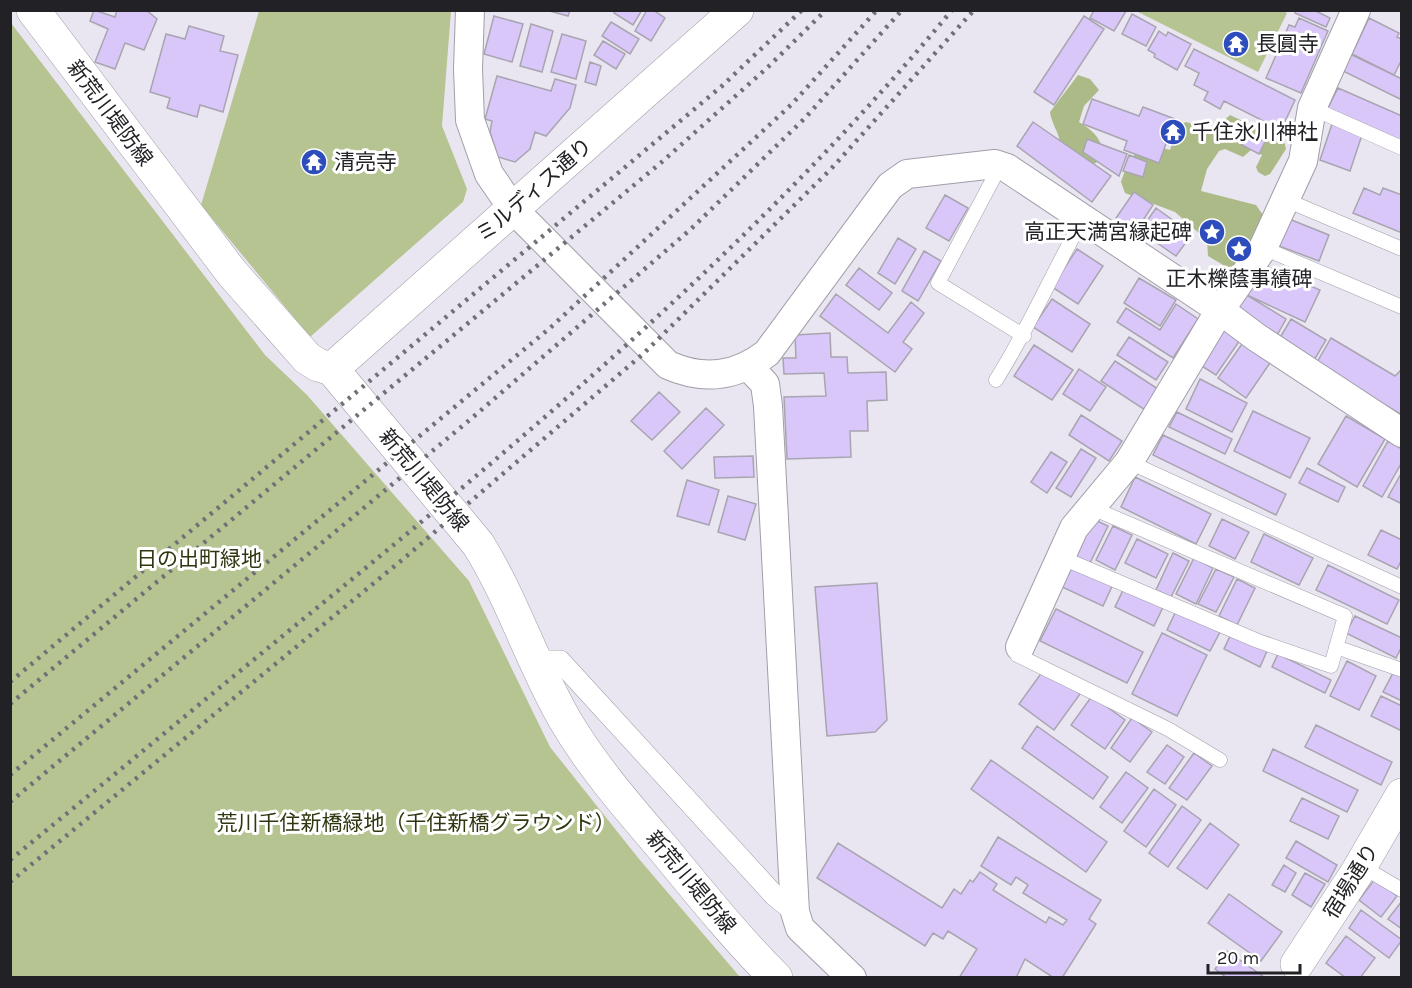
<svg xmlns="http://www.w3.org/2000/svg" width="1412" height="988" viewBox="0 0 1412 988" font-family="Karla,'Noto Sans JP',sans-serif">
<rect width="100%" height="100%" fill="#e9e5f1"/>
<path fill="#b5c491" d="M1282,10L1287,13L1258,72L1136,11Z
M259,11H451L442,126L467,189L463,202L310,337L201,205Z
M11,23L265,355L307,395L469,581L550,747L639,859L740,977H11Z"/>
<path fill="#abba86" d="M1078,75L1090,79L1099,90L1084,106L1079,122C1092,130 1100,137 1103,151L1096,163L1083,166L1060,148C1061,134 1052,126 1050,112Z
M1230,115L1284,141L1286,149L1270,174L1265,176L1258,172L1256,167L1262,155L1252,149L1243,157L1225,149L1219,151L1207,169L1201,191L1256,205L1263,215L1245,256L1235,272L1208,256L1207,240L1175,212L1125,193L1121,182C1131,154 1138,142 1170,150L1178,126L1186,122L1214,130Z"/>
<path fill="#d9c7fa" stroke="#a8a5b0" stroke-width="1.5" d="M94,10L115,17L117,10H146L157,19L144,50L125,43L115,69L95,62L108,29L90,21Z
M546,10H570L568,16Z
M616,10H642L633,25L614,13Z
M647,10H653L665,18L651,41L635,31Z
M1094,10H1125L1126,11L1114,31L1090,18Z
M1296,10H1314L1330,18L1326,27L1295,13Z
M1132,14L1156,27L1146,46L1122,34Z
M494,16L523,24L512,62L484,54Z
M1084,16L1104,29L1054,105L1034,92Z
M1299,18L1328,31L1301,93L1266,78L1289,25L1295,27Z
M1369,18L1399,33L1397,37L1402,39V59L1394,75L1352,54Z
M611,22L639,39L630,54L602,36Z
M531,24L553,31L542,72L520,66Z
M189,26L224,36L220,51L238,55L223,112L200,105L197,117L167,108L170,98L150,92L166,34L185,39Z
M1159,31L1166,36L1168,32L1191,44L1177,70L1154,57L1155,54L1148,50Z
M562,34L586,41L576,79L551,72Z
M603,41L625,54L616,69L594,55Z
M1194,49L1295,100L1281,130L1224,101L1220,109L1204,100L1208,92L1194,85L1199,73L1185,66Z
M1350,54L1402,79V100L1341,70Z
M590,62L601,66L596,85L585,82Z
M497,76L551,91L555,79L576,85L570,108L546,136L535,132L530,149L515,162L498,157L490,132L492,121L485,119Z
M1338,88L1402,116V141L1328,108Z
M1092,99L1139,116L1143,107L1175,119L1159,163L1124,150L1127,141L1083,124Z
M1033,122L1111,176L1092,202L1017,146Z
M1332,124L1362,135L1350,171L1320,160Z
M1248,133L1265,142L1259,154L1242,145Z
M1087,139L1127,154L1119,176L1083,152Z
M1129,155L1147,162L1143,177L1123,171Z
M1364,188L1380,195L1383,188L1402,195V233L1353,213Z
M1134,192L1153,205L1136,231L1116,218Z
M945,195L968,208L949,241L926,228Z
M1156,208L1192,234L1176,256L1140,231Z
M1289,219L1329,235L1319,261L1279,246Z
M898,238L916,249L895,284L878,273Z
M1077,249L1103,266L1078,304L1052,287Z
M924,251L941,261L918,301L902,291Z
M1262,264L1320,290L1305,322L1247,295Z
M859,268L892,293L879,310L846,285Z
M1139,278L1176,300L1160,326L1124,303Z
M836,294L888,333L911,302L924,313L903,342L912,349L895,372L820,316Z
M1245,294L1286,319L1276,337L1234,311Z
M1052,299L1090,324L1072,352L1033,327Z
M1176,304L1198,319L1173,358L1117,322L1126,308L1160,330Z
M1291,319L1326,340L1313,362L1278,341Z
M1221,327L1240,340L1216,375L1197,363Z
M830,333L831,357H847L848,373L886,372L887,400L867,401L868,431H850L851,457L787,459L784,397L826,396L824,373L784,374L783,358H796L795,335Z
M1129,337L1168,362L1156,380L1117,355Z
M1331,338L1395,376L1402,369V415L1316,364Z
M1242,344L1270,363L1246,398L1218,378Z
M1034,345L1073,370L1052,400L1014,376Z
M1115,361L1158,389L1145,410L1101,381Z
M1079,369L1106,387L1090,411L1063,394Z
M1200,379L1247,403L1232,432L1186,409Z
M659,392L680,412L652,440L631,421Z
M706,408L724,425L682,469L664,451Z
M1253,411L1310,438L1290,478L1234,451Z
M1177,412L1232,439L1225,454L1169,427Z
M1081,415L1122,441L1109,461L1069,435Z
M1346,416L1385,439L1357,487L1318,464Z
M1163,435L1286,494L1276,515L1153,455Z
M1388,441L1402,449V462L1382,497L1363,486Z
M1081,449L1096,458L1071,497L1056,488Z
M1051,452L1067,462L1047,493L1031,482Z
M753,456L754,477L715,478L714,457Z
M1307,468L1345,487L1338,502L1299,483Z
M1402,472V504L1388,497Z
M1135,477L1211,514L1196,544L1121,507Z
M687,480L719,490L709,525L677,516Z
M728,496L756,504L745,540L718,532Z
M1089,517L1108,526L1090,563L1071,554Z
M1222,519L1249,532L1235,559L1209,546Z
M1113,526L1132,535L1115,570L1096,560Z
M1381,530L1402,540V559L1397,569L1368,555Z
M1264,534L1313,558L1299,585L1251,562Z
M1137,539L1168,554L1156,578L1125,563Z
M1173,553L1189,561L1171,597L1156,590Z
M1194,558L1213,568L1196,604L1176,594Z
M1073,564L1113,584L1103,606L1062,587Z
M1328,565L1399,600L1387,624L1316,590Z
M1216,569L1234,577L1216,612L1198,604Z
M1237,579L1255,588L1237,625L1219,616Z
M877,583L887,720L875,732L827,736L815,587Z
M1124,588L1163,607L1154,626L1115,607Z
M1056,609L1143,652L1127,683L1040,641Z
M1176,611L1220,632L1210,651L1167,630Z
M1355,616L1402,638V646L1396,658L1346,633Z
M1162,633L1207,655L1177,716L1132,694Z
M1231,634L1267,651L1260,667L1224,649Z
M1278,654L1331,680L1325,693L1272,667Z
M1347,661L1376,676L1359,710L1330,696Z
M1045,668L1080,694L1054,730L1019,704Z
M1393,673L1402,677V701L1383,692Z
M1092,696L1125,720L1105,749L1071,725Z
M1381,696L1402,706V731L1371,716Z
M1132,718L1152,732L1130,762L1111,748Z
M1316,725L1392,762L1381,785L1305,747Z
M1037,726L1108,777L1093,799L1022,748Z
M1167,745L1184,757L1165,784L1147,772Z
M1273,749L1358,790L1347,812L1263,771Z
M1194,753L1212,766L1187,800L1169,788Z
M991,760L1107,842L1086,872L971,789Z
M1126,772L1148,788L1122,823L1100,807Z
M1154,789L1176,805L1146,847L1124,831Z
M1302,798L1339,816L1328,839L1290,821Z
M1182,806L1201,820L1168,867L1149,853Z
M1210,823L1239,845L1207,889L1177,868Z
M998,837L1101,900L1089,919L1096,924L1062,978H1054L1025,959L1016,978H959L977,949L948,931L943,939L933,933L925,946L817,878L838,843L942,908L954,889L961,894L970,880L973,882L980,872L997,884L993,890L1046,923L1049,917L1063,925L1067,920L1023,893L1028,885L1016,877L1011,885L981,866Z
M1296,841L1337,865L1328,882L1286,858Z
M1284,865L1296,873L1285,892L1272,885Z
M1305,873L1325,884L1311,907L1292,895Z
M1375,879L1397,896L1381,917L1359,900Z
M1229,894L1282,932L1261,961L1208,923Z
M1402,901V929L1388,919Z
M1361,910L1402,940L1389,958L1349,928Z
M1346,936L1375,958L1360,978H1346L1326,963Z
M1227,951L1264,977L1227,978L1215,969Z"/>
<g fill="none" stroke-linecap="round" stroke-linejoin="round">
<defs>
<path id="service" d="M1312,108L1402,148
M1000,166L938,283L1024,336
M1286,200L1402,249
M1263,248L1402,307
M996,380C1029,328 1053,271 1084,217
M1129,462L1402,587
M1060,557L1258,641L1331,666L1345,616L1092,508
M1336,647L1402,670
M1020,649L1017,655L1168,729L1220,760
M1361,866L1402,890"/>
<path id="pedestrian" d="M537,661H560L774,895L795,912"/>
<path id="minor" d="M470,10L468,69L470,120L489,174L513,209L668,365C704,381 736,377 767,353L890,186L907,174L995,164L1007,168L1220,310L1256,337L1402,433
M749,367L765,384L768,406L795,912L800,928L852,978
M1020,647L1074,528L1129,462L1220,310L1263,248L1303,161L1312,108L1356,10"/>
<path id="tertiary" d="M332,369L737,10
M1297,964L1356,874L1402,795"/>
<path id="secondary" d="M33,10L232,273L307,358L318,365L332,369L478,544C513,600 532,663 565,720C592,766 627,806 662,847C699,892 735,937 776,978"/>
</defs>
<use href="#service" stroke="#a29ea9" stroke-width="15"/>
<use href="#pedestrian" stroke="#a29ea9" stroke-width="22"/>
<use href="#minor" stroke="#a29ea9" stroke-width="30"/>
<use href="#tertiary" stroke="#a29ea9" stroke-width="34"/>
<use href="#secondary" stroke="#a29ea9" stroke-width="34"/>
<use href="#service" stroke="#fff" stroke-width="14"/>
<use href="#pedestrian" stroke="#fff" stroke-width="21"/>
<use href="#minor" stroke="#fff" stroke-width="28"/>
<use href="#tertiary" stroke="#fff" stroke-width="33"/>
<use href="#secondary" stroke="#fff" stroke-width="33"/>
<path stroke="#727077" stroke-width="4.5" stroke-dasharray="3 6" stroke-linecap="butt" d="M10,682L722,86L802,10
M10,704L663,161L768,67L826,10
M10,775L550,328L792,104L877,10
M10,802L472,418L691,229L805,118L902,10
M10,860C124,767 237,673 351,580C564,405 775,224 952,10
M10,882L402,560L643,354L831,169L974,10"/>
</g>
<defs>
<symbol id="temple-disc" viewBox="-11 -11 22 22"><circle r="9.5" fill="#2e4dbd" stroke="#fff"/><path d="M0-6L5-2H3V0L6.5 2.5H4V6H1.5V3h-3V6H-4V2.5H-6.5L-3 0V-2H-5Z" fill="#fff"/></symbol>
<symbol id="sight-disc" viewBox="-11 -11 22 22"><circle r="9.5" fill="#2e4dbd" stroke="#fff"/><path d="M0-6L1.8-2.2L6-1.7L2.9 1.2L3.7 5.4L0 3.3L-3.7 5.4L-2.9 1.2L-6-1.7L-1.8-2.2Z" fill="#fff"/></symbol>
</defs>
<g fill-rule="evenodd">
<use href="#temple-disc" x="1221" y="29" width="30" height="30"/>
<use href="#temple-disc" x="1158" y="117" width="30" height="30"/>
<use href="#temple-disc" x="299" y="147" width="30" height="30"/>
<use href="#sight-disc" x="1197" y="217" width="30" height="30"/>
<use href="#sight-disc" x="1224" y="234" width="30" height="30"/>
</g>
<g text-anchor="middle" stroke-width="6" stroke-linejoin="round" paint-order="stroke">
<g font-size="21" fill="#222125" stroke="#fff" text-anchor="start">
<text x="1256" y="51">長圓寺</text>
<text x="1192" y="139">千住氷川神社</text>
<text x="334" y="169">清亮寺</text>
<text x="1192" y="239" text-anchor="end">高正天満宮縁起碑</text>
<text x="1239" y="286" text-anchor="middle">正木櫟蔭事績碑</text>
</g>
<g font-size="21" fill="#222125" stroke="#fff">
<text transform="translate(110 113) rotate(53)" y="7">新荒川堤防線</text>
<text transform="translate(534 190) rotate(-41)" y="7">ミルディス通り</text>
<text transform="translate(424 480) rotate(50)" y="7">新荒川堤防線</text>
<text transform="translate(1351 881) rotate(-58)" y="7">宿場通り</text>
<text transform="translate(691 882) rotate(50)" y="7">新荒川堤防線</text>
</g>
<g font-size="21" fill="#2e3710" stroke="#fff">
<text x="199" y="566">日の出町緑地</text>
<text x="416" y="830">荒川千住新橋緑地（千住新橋グラウンド）</text>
</g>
</g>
<rect width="1412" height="988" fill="none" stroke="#222125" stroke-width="24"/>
<path d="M1208 964v9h92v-9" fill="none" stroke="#222125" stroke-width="3"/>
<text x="1217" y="964" font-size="18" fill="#222125" stroke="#ffffff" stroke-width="4.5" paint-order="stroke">20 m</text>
</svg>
